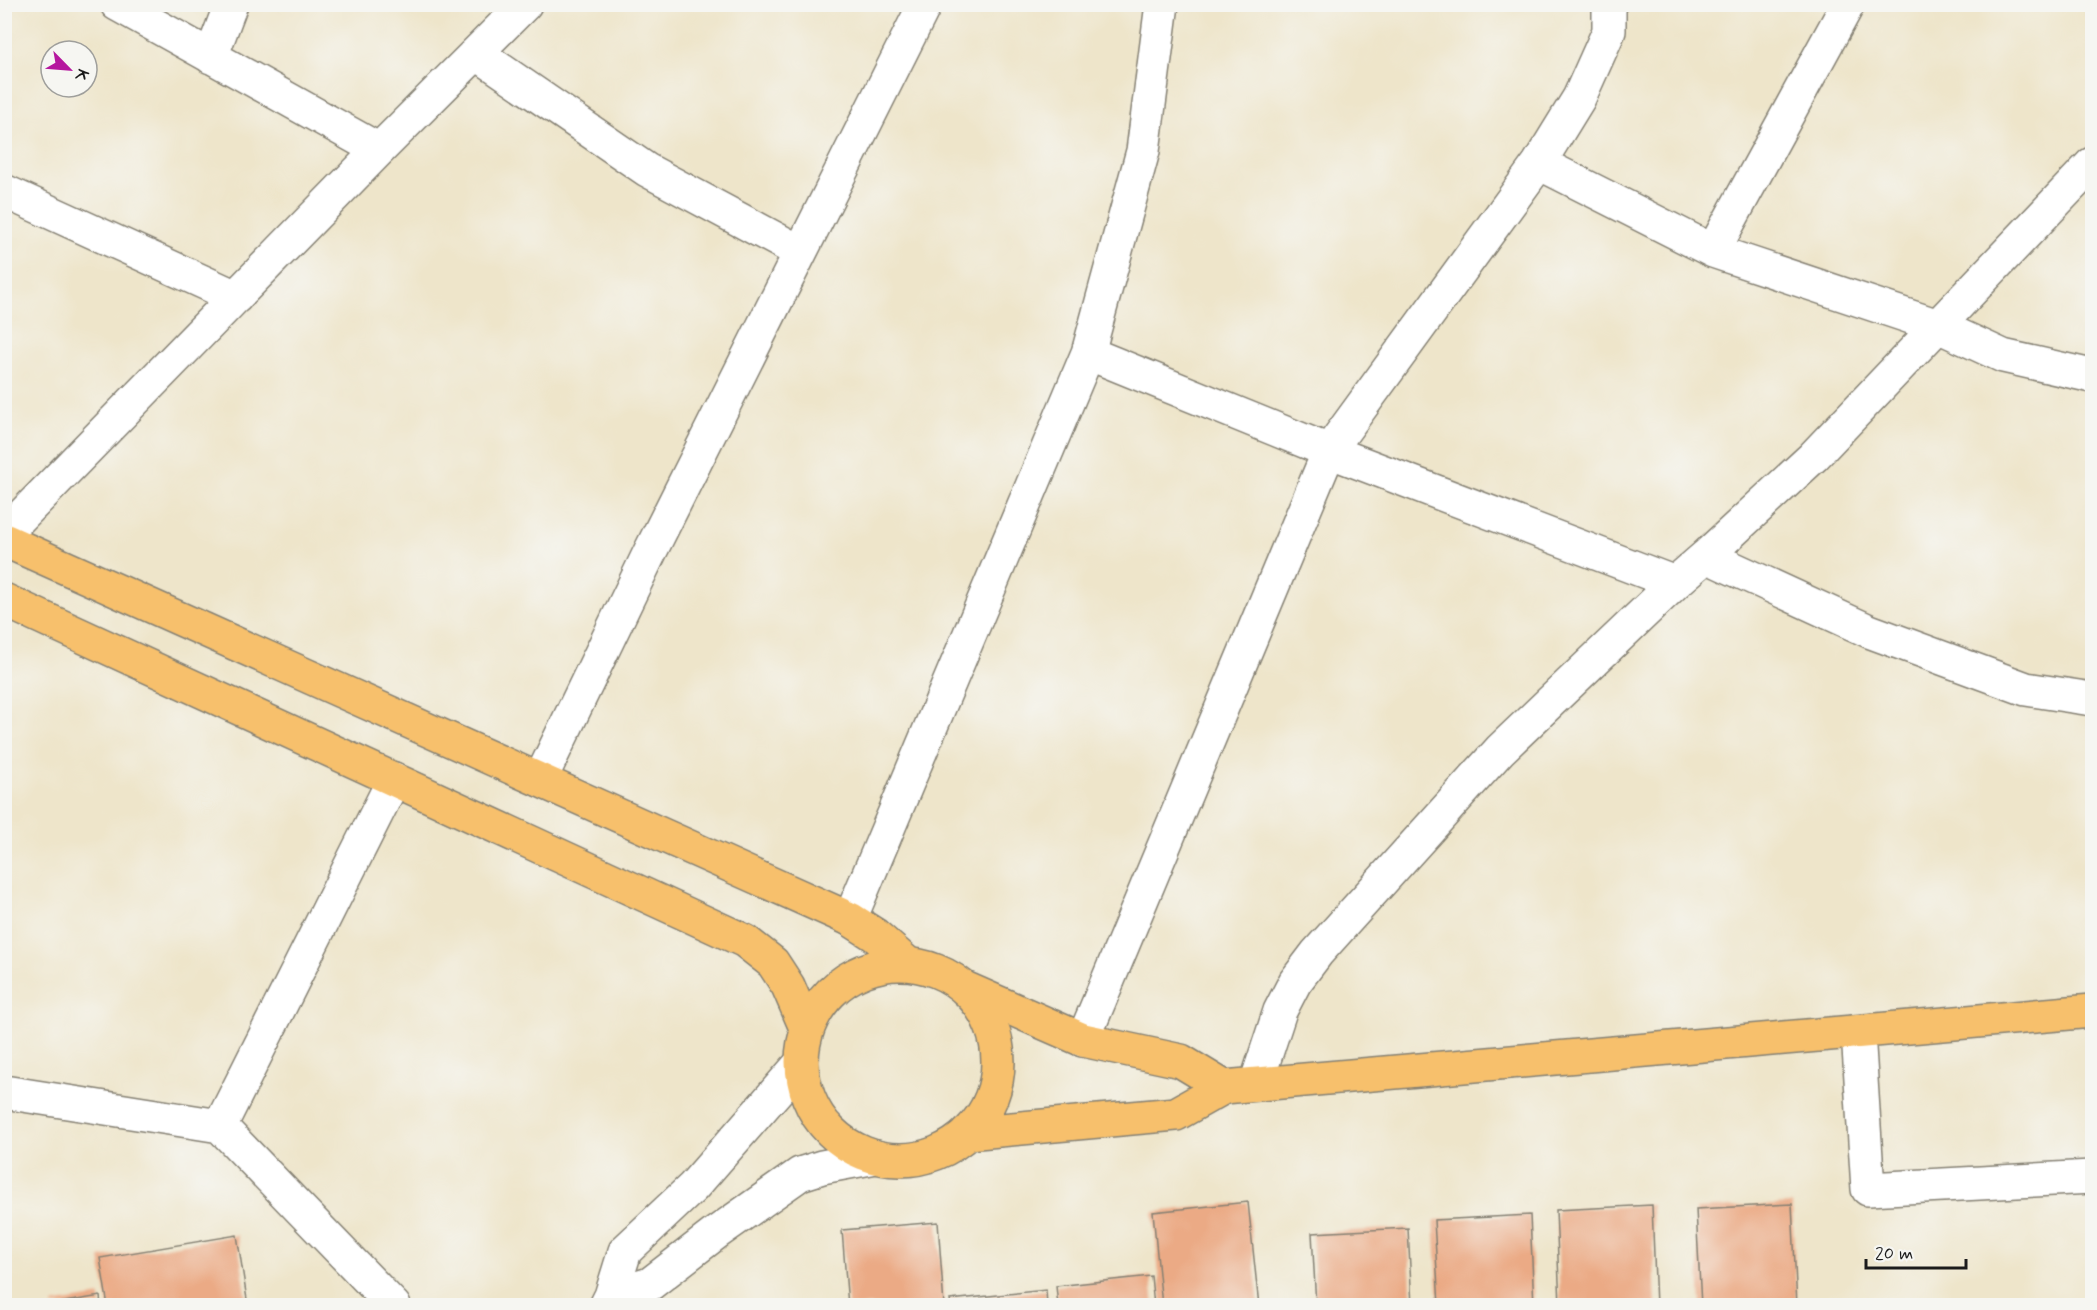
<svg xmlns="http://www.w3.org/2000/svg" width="2097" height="1310" viewBox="0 0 2097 1310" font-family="Mynerve,sans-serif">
<rect width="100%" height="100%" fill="#f6f6f2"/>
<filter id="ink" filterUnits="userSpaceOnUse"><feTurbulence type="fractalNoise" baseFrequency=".0167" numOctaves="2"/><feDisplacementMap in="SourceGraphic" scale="12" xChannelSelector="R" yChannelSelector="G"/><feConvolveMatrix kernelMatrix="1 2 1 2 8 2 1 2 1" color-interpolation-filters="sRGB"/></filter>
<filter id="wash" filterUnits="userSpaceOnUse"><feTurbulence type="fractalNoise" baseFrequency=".008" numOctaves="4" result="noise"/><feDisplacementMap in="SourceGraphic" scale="24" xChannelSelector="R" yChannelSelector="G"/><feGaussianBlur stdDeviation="1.35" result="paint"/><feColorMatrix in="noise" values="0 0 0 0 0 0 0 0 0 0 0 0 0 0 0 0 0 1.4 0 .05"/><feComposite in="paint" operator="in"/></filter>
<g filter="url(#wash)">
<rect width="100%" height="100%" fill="#eee5ca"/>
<g id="blocks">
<path fill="#ebaa85" d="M1248,1202L1259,1306H1162L1153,1212Z
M1792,1204L1797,1306H1701L1696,1209Z
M1652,1205L1656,1306H1560L1556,1210Z
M1530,1215L1534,1306H1439L1434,1220Z
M938,1222L944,1306H848L842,1230Z
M1408,1228L1412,1306H1316L1312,1233Z
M237,1235L248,1306H108L100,1258Z
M1151,1276L1154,1306H1058L1056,1286Z
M1046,1290L1047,1306H951L950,1300Z
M100,1296L101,1306H53V1304Z"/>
</g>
</g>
<g filter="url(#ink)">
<use href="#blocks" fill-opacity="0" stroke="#858073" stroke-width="1.5"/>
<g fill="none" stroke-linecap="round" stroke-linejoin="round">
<defs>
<path id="minor" d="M117,4L379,150
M476,53L647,170L800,252
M211,57L231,4
M1539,163L1713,251L1938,326L2003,356L2092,376
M4,191L236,297
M1713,251L1848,4
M1088,353L1329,451L1675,583
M4,534L379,150L525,4
M1706,556L1869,631L2026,689L2092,699
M540,780L650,552L925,4
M850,919L1088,353L1143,151L1162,4
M1858,1032L1868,1189L2092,1177
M1083,1040L1329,451L1539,163L1579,98L1609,31V4
M1256,1084L1280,1011L1295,982L1317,953L1500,750L1675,583L1706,556L1813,457L2092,164
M4,1092L220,1126L394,1306
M220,1126L394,779
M611,1296L625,1251L693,1187L802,1062
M606,1306L611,1296L650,1284L716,1233L800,1174L822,1167L876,1157"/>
<path id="major" d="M4,540L850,919L875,935L907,963
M4,600L745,941L773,963L788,986L807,1030
M802 1062a98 98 0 1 1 196 0a98 98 0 1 1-196 0Z
M967,989L1083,1040L1181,1061L1224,1087
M967,1133L1176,1114L1224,1087L2092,1011"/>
</defs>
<use href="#minor" stroke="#858073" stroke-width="36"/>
<use href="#major" stroke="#858073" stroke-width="36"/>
<use href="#minor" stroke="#fff" stroke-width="33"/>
<use href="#major" stroke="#f7c06c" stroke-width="33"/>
</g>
</g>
<rect width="2097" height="1310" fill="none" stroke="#f6f6f2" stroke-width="24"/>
<g transform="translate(69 69) rotate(115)"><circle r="28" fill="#f6f6f2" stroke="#9f9f9c" stroke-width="1.5"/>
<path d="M0-4.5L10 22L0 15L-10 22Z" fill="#b5179e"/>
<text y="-9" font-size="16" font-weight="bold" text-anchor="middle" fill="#1c1c1c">K</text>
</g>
<path d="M1866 1259v9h100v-9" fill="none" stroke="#1c1c1c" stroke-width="3"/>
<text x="1875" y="1259" font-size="18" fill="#1c1c1c" stroke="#f6f6f2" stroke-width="4.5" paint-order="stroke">20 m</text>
</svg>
